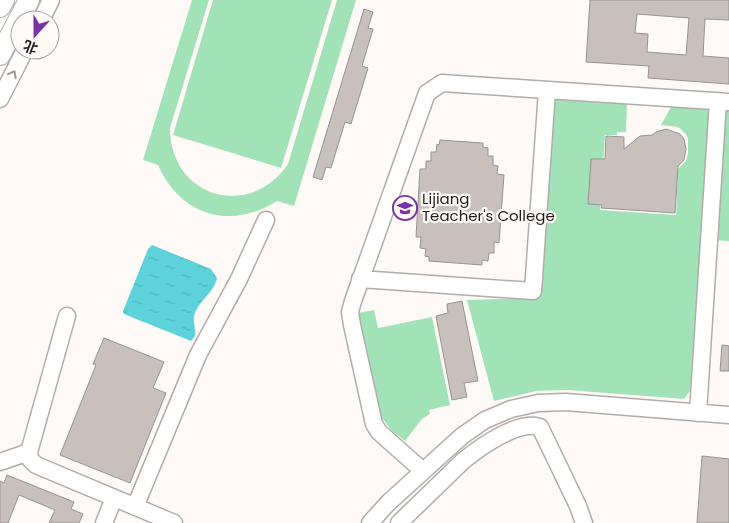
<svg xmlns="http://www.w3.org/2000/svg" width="729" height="523" viewBox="0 0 729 523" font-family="Poppins,'Noto Sans SC',sans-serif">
<defs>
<pattern id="water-ripples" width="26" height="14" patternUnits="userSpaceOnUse" patternTransform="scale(1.25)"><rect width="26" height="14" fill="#5ed2db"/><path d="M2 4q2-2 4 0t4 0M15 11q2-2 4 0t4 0" fill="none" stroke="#51b4bb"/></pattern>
</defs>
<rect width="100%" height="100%" fill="#fffaf7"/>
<path fill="#a2e2b7" d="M192,0H209L170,128C170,197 249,221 288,164L337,0H356L294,206L277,201C230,231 180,215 158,165L143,160Z
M213,0H332L281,168L173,135Z
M551,97L627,102L626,132H617V135H605L600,210L676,215L678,169L686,161L688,153V139L686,134L678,127L661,125L671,107L706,108L710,114L690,391L684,399L568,390L536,391L494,401L467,300L540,298Z
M721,110L729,111V241L713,240Z
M374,310L378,328L432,317L450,405L429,410L430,414L422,419L405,441L390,429L380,415L358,313Z"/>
<path fill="url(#water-ripples)" d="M152,245L211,269L217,278C214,293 198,301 194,316C193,322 196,329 195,336L191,341L124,314L123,311L148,249Z"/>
<path fill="#c7c0bd" stroke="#99938f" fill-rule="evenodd" d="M590,0H729V20L705,19L703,56L729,58V84L648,78L649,66L586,62ZM637,14L689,18L686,55L647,52L648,34L635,33Z
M364,9L373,12L368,28L373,29L362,66L368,68L351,124L345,122L331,168L326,167L322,180L313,177Z
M666,129L680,134L684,139L686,149L684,160L678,166L675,213L601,208L602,205L588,204L591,159H605L606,136L624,137V149L640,136L652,135L656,132Z
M440,140L483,143V147L488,148V156H493V165L498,166L497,174L504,175L499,243L494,242V253H489L488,261L482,260V265L429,261V257L425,256L426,249L420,248L421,237H416L420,169H426V161H431V152H436L437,144L439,145Z
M462,301L478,381L464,383L467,397L452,400L436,316L448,313L447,304Z
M104,338L164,362L153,388L166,393L130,483L60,455L96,365L93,364Z
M722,345L729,346V371H720Z
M702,456L729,459V523H697Z
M7,475L74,502L71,509L83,514L79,523H49L55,510L19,495L8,523H0V481L4,483Z"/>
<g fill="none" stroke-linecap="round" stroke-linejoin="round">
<defs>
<path id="minor" d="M41,20L51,0
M0,99L25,50
M360,279L533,291L547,90
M67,316L29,452L30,459L36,465L174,523
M698,413L718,101
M0,462L29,452
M423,471L379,432L374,424L352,325L350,312L353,301L427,93L442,83L729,102
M135,507L198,355L239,279L266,220
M104,523L114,498
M370,523L388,503L462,436L485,420L511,409L538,403L566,402L729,415
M399,523L463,461C480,447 518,420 540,427L578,506L584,523"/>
<path id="major" d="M0,7L4,0
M0,55L29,0"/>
</defs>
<use href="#minor" stroke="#b2aca9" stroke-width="19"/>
<use href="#major" stroke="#b2aca9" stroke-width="22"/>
<use href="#minor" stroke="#fff" stroke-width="16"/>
<use href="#major" stroke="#fff" stroke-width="20"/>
</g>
<defs><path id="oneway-chevron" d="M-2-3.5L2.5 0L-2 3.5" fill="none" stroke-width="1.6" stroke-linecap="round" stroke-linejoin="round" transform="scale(1.25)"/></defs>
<use stroke="#9a9999" href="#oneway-chevron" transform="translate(13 74) rotate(-62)"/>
<defs>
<symbol id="school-ring" viewBox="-11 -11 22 22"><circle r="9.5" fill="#fffaf7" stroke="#7833a7" stroke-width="1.5"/><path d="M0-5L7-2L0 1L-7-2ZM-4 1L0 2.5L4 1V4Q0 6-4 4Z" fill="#7833a7"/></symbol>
</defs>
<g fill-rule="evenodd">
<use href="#school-ring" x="391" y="194" width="28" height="28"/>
</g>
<g text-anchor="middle" stroke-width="4.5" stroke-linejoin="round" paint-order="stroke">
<g font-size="15" fill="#1f1d1c" stroke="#fffaf7" text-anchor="start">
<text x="422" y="204">Lijiang<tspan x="422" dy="17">Teacher's College</tspan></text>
</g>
</g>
<g transform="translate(35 35) rotate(201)"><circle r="24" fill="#fffaf7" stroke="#a5a29f"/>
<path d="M0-4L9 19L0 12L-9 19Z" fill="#7833a7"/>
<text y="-8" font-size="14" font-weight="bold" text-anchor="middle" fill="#1f1d1c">北</text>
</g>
</svg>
